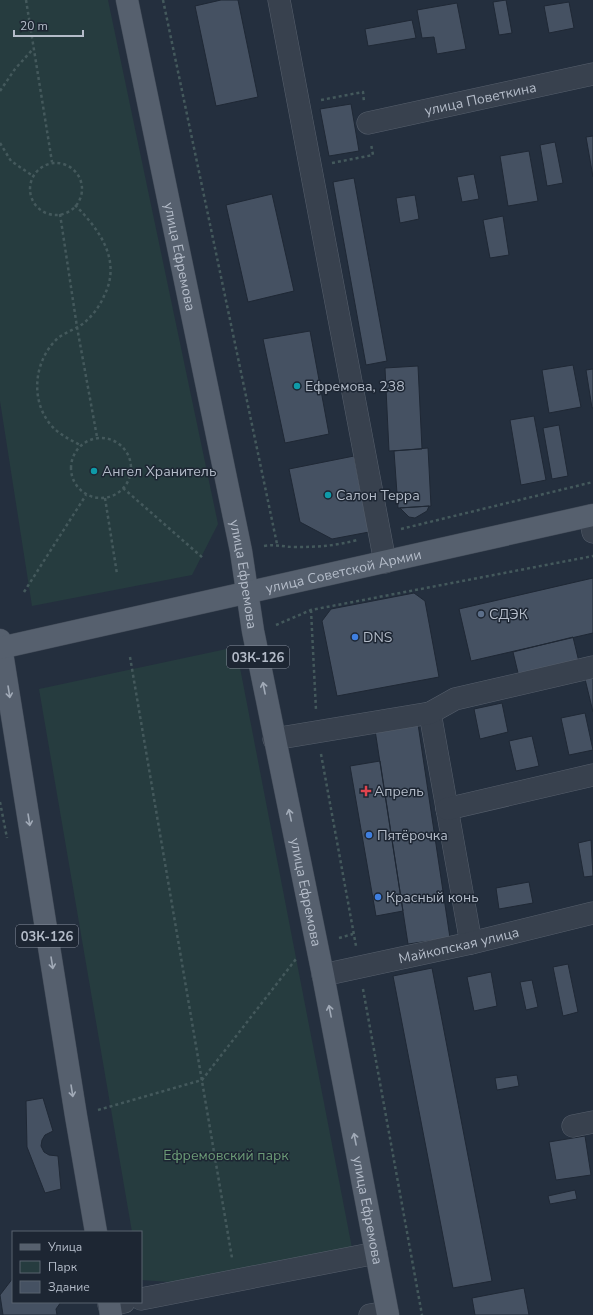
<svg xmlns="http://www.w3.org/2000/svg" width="593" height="1315" viewBox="0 0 593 1315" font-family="'Nunito Sans',sans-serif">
<rect width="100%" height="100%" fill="#242f3e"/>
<path fill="#263c3f" d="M0,0H108L218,524L192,575L32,606L0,401Z
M236,647L352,1248L183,1283L141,1280V1232H132L39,689Z"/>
<path fill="#455162" stroke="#1f2835" d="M221,0H238L258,97L216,106L195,6Z
M506,0L512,33L499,35L493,2Z
M569,2L574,28L549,33L544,6Z
M457,3L466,49L437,54L434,37L422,38L417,10Z
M412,20L416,38L368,46L365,29Z
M351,104L359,151L329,156L320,109Z
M593,136V177L586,137Z
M555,142L563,183L547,186L540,145Z
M529,151L538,201L508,206L500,156Z
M474,174L479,199L462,202L457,177Z
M354,178L387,361L366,365L333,182Z
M272,194L294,291L248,302L226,205Z
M415,195L419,219L400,223L396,198Z
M503,216L509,255L490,258L483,220Z
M310,331L329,434L285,443L263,339Z
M573,365L581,407L549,413L542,370Z
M418,366L422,449L389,451L385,368Z
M593,369V408H592L586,370Z
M534,416L546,480L521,485L510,420Z
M559,425L568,476L552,479L543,428Z
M428,448L431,506L398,508L394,451Z
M354,456L369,532L332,539L300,522L289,469Z
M429,506L427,511L415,518L409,517L400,508Z
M593,578V633L471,661L459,609Z
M414,593L425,601L439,677L337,696L322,621L331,609Z
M573,637L579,662L519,677L513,652Z
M593,677V712L585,679Z
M502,703L508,732L480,739L474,709Z
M585,713L593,750L569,755L561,718Z
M418,724L450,938L408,944L375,730Z
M532,736L539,766L516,771L509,741Z
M380,761L403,911L376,916L350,766Z
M591,840L593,876L584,877L578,843Z
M529,882L533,903L499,909L496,888Z
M568,964L578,1012L563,1016L553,967Z
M432,968L492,1281L453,1288L393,976Z
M491,972L497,1006L474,1011L467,977Z
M532,980L538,1007L526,1010L520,982Z
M517,1075L519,1086L497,1090L495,1078Z
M43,1098L53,1131L45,1135L42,1140L41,1146L44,1152L49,1155L58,1156L61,1189L45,1193L27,1147L26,1101Z
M585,1136L591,1175L556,1180L549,1142Z
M575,1190L577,1199L550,1204L548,1196Z
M13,1278V1302H61L56,1309L57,1315H3L0,1295Z
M524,1288L529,1315H475L472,1298Z"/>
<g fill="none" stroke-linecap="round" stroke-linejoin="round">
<defs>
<g id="minor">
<path d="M279,0L385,562"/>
<path id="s1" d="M368,123L593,74"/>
<path d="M590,516L593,532"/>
<path d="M430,713L471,943"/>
<path d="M274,739L430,713L455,699L593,667"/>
<path d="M447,809L593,775"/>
<path id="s2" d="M323,975L471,943L593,913"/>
<path d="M573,1126L593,1122"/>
<path d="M141,1299L376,1253"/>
<path d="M109,1305L124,1302"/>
<path d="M370,1315L387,1312"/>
</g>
<g id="major">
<path id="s3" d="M127,0L241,551L253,631L323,975L388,1315"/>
<path d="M0,640L76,1116L96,1232"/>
<path id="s4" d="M0,648L593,515"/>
<path d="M109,1302L111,1315"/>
</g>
</defs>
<use href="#minor" stroke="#565f6c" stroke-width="23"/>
<use href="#major" stroke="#414a57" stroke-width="23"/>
<path stroke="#44595c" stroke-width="2.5" stroke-dasharray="3 3" stroke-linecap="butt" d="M26,0L52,162
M163,0L277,544
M0,91L15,69L33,49
M321,100L363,92L364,102
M0,143L11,161L33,176
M332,163L373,155L371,144
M30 189a26 26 0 1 1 52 0a26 26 0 1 1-52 0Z
M75,205C100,230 122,261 104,296C100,306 92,316 84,323C76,329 66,332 58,338C34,360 30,399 50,424C58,434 69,439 80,445
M60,214L77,327L97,437
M71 468a30 30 0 1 1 60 0a30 30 0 1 1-60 0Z
M123,488L203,558
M105,498L117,574
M401,529L593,482
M264,546C276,544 283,547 295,547C318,547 335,546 357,540
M24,592L86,495
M311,610L316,710
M276,625L311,610L593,556
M130,657L232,1258
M321,754L356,946
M0,802L7,838
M339,938L353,934
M363,989L422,1315
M98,1110L202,1080L296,959"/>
<use href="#minor" stroke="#38414e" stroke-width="22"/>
<use href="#major" stroke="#56606e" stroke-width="22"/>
</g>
<defs><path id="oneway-shaft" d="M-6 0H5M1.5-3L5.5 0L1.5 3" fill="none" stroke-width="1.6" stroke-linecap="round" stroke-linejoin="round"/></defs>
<g stroke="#a1aab7">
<use href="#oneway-shaft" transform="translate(264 688) rotate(-101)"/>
<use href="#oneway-shaft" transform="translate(9 692) rotate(81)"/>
<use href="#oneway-shaft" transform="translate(290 815) rotate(-102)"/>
<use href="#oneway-shaft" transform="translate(29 820) rotate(81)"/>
<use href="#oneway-shaft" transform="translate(52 963) rotate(81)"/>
<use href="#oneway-shaft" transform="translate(330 1011) rotate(-101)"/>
<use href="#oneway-shaft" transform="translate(72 1091) rotate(81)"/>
<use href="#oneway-shaft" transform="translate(355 1139) rotate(-101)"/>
</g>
<g fill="#0f9aa8" stroke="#1d2633" stroke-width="1.5">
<circle cx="297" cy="386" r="4"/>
<circle cx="94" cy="471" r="4"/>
<circle cx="328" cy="495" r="4"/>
</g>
<circle fill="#5c6f8a" stroke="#1d2633" stroke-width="1.5" cx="481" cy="614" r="4"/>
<g fill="#3f7fe0" stroke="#1d2633" stroke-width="1.5">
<circle cx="355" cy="637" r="4"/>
<circle cx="369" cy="835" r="4"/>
<circle cx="378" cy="897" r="4"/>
</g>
<path fill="#e0444e" stroke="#1d2633" stroke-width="1.5" d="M364 785h4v4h4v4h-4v4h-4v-4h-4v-4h4z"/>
<g text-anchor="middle" stroke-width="3" stroke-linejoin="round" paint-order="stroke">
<g fill="#1d2633" stroke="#878f9c" stroke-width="1">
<rect x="227" y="646" width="62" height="22" rx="3"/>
<rect x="16" y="925" width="62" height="22" rx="3"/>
</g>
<g font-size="13" font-weight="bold" fill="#b4bcc9">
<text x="258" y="662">03К-126</text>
<text x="47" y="941">03К-126</text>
</g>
<g font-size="14" fill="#b4bcc9" stroke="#1d2633">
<text dy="5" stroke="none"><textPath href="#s1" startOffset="115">улица Поветкина</textPath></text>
<text dy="5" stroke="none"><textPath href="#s3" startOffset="262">улица Ефремова</textPath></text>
<text dy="5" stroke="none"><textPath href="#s4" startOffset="352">улица Советской Армии</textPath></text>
<text dy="5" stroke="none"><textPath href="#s3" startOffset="586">улица Ефремова</textPath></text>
<text dy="5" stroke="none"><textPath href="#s3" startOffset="910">улица Ефремова</textPath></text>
<text dy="5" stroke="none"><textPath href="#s2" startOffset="139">Майкопская улица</textPath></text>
<text dy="5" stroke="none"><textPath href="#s3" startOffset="1234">улица Ефремова</textPath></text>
</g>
<g font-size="14" fill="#b4bcc9" stroke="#1d2633" text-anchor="start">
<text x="305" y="391">Ефремова, 238</text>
<text x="102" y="476">Ангел Хранитель</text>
<text x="336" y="500">Салон Терра</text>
<text x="489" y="619">СДЭК</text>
<text x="363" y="642">DNS</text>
<text x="374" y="796">Апрель</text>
<text x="377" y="840">Пятёрочка</text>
<text x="386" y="902">Красный конь</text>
</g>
<g font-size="14" fill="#6b9a76" stroke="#1d2633">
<text x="226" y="1160">Ефремовский парк</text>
</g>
</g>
<rect x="12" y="1231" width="130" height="72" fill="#1d2633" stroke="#59626f"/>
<rect x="20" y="1244" width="20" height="6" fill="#56606e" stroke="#59626f"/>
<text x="48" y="1251" font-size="12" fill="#b4bcc9">Улица</text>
<rect x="20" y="1261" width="20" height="12" fill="#263c3f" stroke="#59626f"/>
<text x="48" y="1271" font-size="12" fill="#b4bcc9">Парк</text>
<rect x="20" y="1281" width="20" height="12" fill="#455162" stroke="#59626f"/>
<text x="48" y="1291" font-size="12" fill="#b4bcc9">Здание</text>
<path d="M14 30v6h69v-6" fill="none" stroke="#b4bcc9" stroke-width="2"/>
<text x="20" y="30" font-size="12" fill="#b4bcc9" stroke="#1d2633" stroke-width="3" paint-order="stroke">20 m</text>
</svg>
